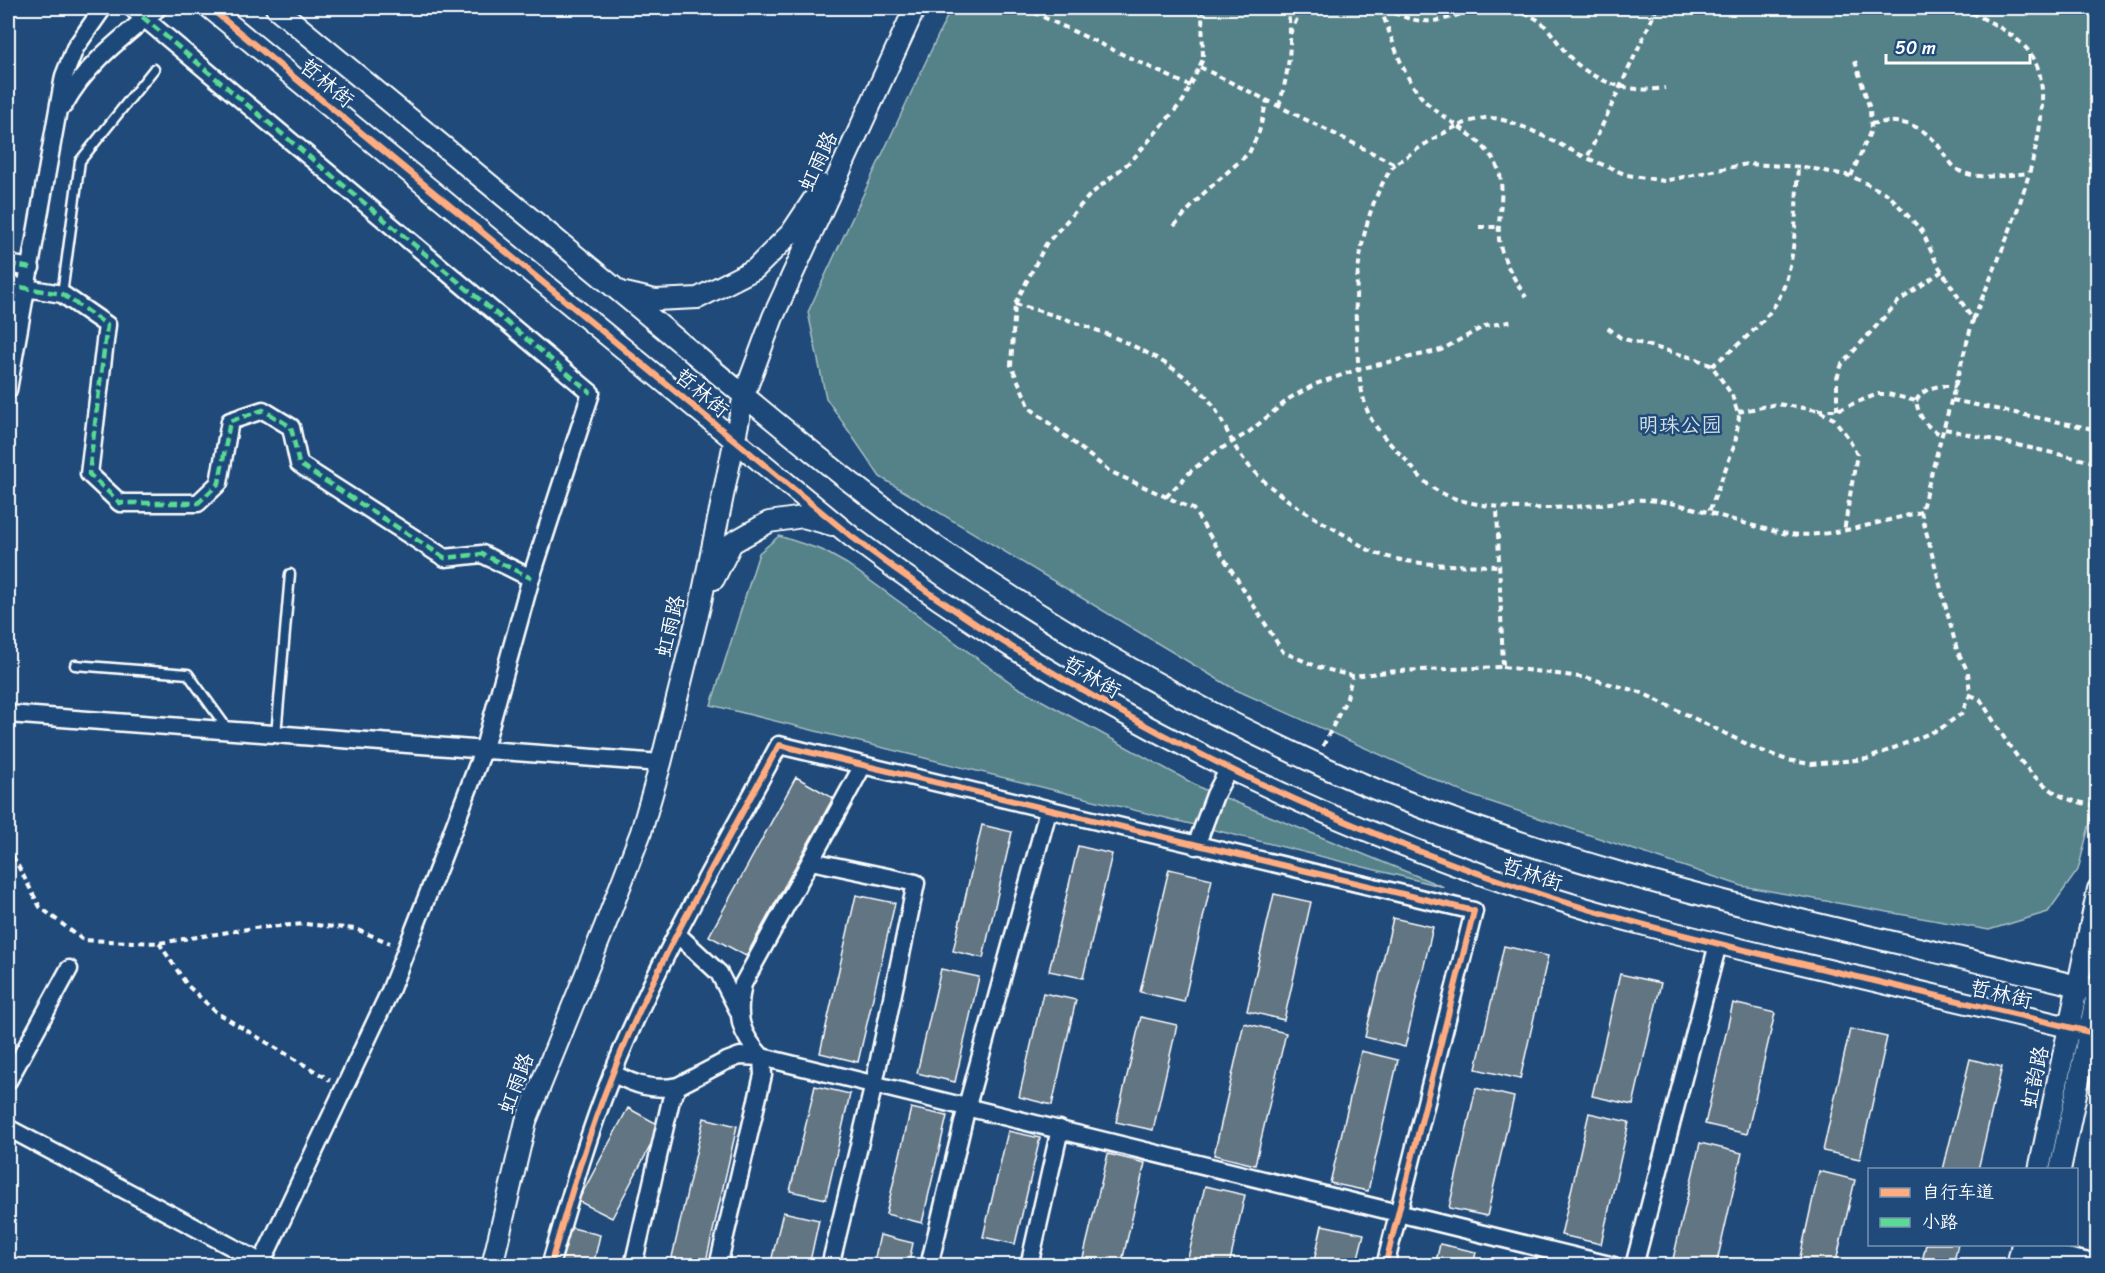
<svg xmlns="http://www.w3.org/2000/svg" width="2105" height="1273" viewBox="0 0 2105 1273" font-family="Sriracha,'LXGW WenKai TC',sans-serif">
<rect width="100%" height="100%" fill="#1f4a7a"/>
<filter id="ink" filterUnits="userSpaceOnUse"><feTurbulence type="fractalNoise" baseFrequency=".0167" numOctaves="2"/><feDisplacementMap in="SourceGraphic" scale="12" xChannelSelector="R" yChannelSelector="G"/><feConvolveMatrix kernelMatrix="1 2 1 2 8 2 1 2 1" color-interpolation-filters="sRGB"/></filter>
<g filter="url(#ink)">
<path fill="#558189" stroke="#aac0c4" stroke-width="1.5" d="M951,8H2097L2098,791L2078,870L2048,912L1989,930L1742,886L1470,795L1234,689L880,477L826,398L808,312Z
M779,536L822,550L847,564L1017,687L1203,789L1444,887L711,705L759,553Z"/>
<path fill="#627482" stroke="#fff" stroke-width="1.5" d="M796,777L833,798L746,956L709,936Z
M982,825L1012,832L983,958L953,951Z
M1078,846L1112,854L1083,978L1049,971Z
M1169,869L1212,879L1184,1002L1140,992Z
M1274,894L1311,902L1284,1020L1247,1011Z
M856,895L895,903L858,1062L820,1053Z
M1393,918L1433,927L1405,1047L1365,1037Z
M1504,946L1548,956L1520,1079L1476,1069Z
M941,969L979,977L955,1082L917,1073Z
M1620,974L1661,983L1633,1105L1592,1096Z
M1043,993L1076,1000L1052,1105L1019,1097Z
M1733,1003L1775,1013L1747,1134L1705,1124Z
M1141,1017L1177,1025L1153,1130L1116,1122Z
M1244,1023L1286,1033L1255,1165L1214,1155Z
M1850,1029L1887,1037L1860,1159L1823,1151Z
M1361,1051L1398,1060L1368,1191L1330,1183Z
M1970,1059L2002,1067L1978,1170H1943Z
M815,1086L850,1094L826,1199L790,1191Z
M1476,1088L1514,1097L1487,1216L1449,1208Z
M628,1108L661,1126L612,1218L578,1201Z
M911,1108L947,1116L922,1223L886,1214Z
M1589,1113L1629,1122L1601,1244L1561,1235Z
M704,1118L737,1126L705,1266H670Z
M1008,1131L1040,1138L1015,1244L983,1237Z
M1700,1143L1742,1153L1716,1266H1700L1673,1259Z
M1108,1154L1145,1163L1121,1266L1083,1258Z
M1819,1171L1855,1180L1835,1266H1798Z
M1205,1186L1245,1195L1229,1266H1186Z
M783,1212L819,1220L809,1266H770Z
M1322,1225L1364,1234L1356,1266H1313Z
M565,1226L600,1235L593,1266H556Z
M880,1235L913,1243L908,1266H873Z
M1440,1244L1476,1252L1473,1266H1435Z
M1926,1244H1958L1953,1266H1921Z
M976,1257L1010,1266H974Z"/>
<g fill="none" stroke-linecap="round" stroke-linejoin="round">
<defs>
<path id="service" d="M62,294L80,161L154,69
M75,665L188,674L229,731
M276,735L290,574"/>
<path id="minor" d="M132,8L591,393L531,578L484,748L441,861L390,991L262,1262
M64,105C86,64 123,37 158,8
M8,264L31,268
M8,285L62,294L107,325L89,474L120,503H198L219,483L230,421L263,410L291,427L299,464L445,558L482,554L531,578
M8,390L64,76L75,48L103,8
M8,714L661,763
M862,767L743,984C736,1016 739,1033 762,1057L1614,1266
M1196,846L1215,795L1229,768
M811,861L916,883L874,1084L830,1266
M677,934L719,973L738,1010
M612,1073C635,1085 653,1091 678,1086
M8,1081L69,969
M8,1128L268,1266
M2041,1251L2098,1264
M550,1266C569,1201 587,1137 612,1075C657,960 721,853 779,745L1474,911L1385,1266
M633,1266L671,1100L678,1086L724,1062L740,1056L762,1057L763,1075L718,1266
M929,1266L967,1106L1048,811
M1029,1266L1060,1129
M1634,1266L1718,944"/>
<path id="tertiary" d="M210,8L852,537C1055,690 1282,808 1524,889C1610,918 1698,939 1786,960C1890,985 1994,1009 2098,1034
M276,8C393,104 510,201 627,298C730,383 831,472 940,549C1062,633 1192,707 1326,768C1572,878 1838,926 2098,991
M625,293L655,300L698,298L755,269L791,233L823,185
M714,579L732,543L769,522L803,517L832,525
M2039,1170L2098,889
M2060,1170L2098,989
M492,1266L526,1121L605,926L641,832L661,763L700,606L744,395L773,317L915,8
M2017,1266L2022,1244
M2037,1266L2042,1244"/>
</defs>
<use href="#service" stroke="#fff" stroke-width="13"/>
<use href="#minor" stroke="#fff" stroke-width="21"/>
<use href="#tertiary" stroke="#fff" stroke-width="24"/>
<path stroke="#fff" stroke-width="4" stroke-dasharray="6 4.5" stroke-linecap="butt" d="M1024,8L1190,86
M1202,8L1203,59L1183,101L1133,159L1090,195L1046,244L1015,304L1011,365L1030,408L1109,471L1193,509L1283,652L1318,667L1352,676L1397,671L1503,667L1497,508
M1380,8C1394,41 1402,80 1429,105C1452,125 1478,134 1495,162C1508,184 1497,215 1499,239C1501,258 1516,282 1526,297
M1384,8C1422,28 1439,23 1477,8
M1492,8C1505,9 1521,12 1533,17C1549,25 1556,42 1568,55C1592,82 1630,94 1665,88
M1962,8C1985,19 2024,37 2035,61C2064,120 1997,261 1973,320
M1290,34L1302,8
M1200,67L1395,164C1423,146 1452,123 1485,118C1510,115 1563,147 1587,158
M1279,106C1288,74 1294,41 1287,8
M1871,124C1899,118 1923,124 1940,148C1945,155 1951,165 1958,170C1975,181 2009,175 2028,173
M1395,164C1364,203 1354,274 1356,323C1358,353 1357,389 1370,417C1377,431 1393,447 1405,459C1413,468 1422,481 1433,488C1471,514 1552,509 1597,505C1613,503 1630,499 1646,500C1693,503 1737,524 1783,533C1822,541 1882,521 1921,512L1973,320L1936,262L1922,231L1889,195L1851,176L1804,167L1747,164L1664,181L1627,175L1587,158L1657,8
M1851,176L1871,130L1870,109L1854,58
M1174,226L1204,193L1249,153L1259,132L1267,100
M1479,227H1500
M1015,304C1077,321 1157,347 1203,393C1220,410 1227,436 1241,456C1266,490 1309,515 1345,535C1354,540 1363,548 1373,552C1411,567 1459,565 1499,566
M1608,328L1621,338L1697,359L1712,366L1732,395L1739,417L1735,444L1709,512
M1712,366C1735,347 1766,324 1780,296C1798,258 1795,208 1798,167
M1952,400L2098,430
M1916,401C1923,387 1941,384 1956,387
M1818,410H1837L1878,394H1888L1916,401C1919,417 1927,429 1943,435
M1837,410V378L1842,364L1899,301L1942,271
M1738,412L1777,404L1817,410L1834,419L1847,436L1857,454L1844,531
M1945,429L2098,463
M1166,497L1191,471L1214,453L1249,432L1290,398L1316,384L1359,369L1441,350L1485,326L1514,321
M1503,667L1588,678L1640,692L1757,749L1787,760L1811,764L1867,759L1940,729L1961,714L1970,695L1968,672L1957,650L1921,512
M1970,695L1980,699C2002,733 2021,773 2058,794C2069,801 2085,803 2098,807
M1323,746L1347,698L1352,676
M8,847L40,907L83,940L159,943L254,928L305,924L356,929L390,943
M159,943L187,985L217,1013L330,1080"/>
<use href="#service" stroke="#1f4a7a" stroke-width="8"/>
<use href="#minor" stroke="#1f4a7a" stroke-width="16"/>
<use href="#tertiary" stroke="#1f4a7a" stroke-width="20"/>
<path stroke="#5adb95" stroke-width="4.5" stroke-dasharray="9 4.5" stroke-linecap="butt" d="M132,8L591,393
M8,264L31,268
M8,285L62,294L107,325L89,474L120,503H198L219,483L230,421L263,410L291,427L299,464L445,558L482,554L531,578"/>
<defs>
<path id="cycleway" d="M210,8L852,537C1055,690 1282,808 1524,889C1610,918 1698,939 1786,960C1890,985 1994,1009 2098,1034
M550,1266C569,1201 587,1137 612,1075C657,960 721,853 779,745L1474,911L1385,1266"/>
</defs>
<use href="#cycleway" stroke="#1f4a7a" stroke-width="10"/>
<use href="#cycleway" stroke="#ffac80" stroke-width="6"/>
</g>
</g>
<g text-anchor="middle" stroke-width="5" stroke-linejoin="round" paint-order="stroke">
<g font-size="21" fill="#fff" stroke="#1f4a7a">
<text transform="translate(327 83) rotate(40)" y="7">哲林街</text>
<text transform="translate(818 161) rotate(-65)" y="7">虹雨路</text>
<text transform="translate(702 393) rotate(40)" y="7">哲林街</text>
<text transform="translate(670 626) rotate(-76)" y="7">虹雨路</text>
<text transform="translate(1092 677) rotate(30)" y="7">哲林街</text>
<text transform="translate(1532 874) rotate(18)" y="7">哲林街</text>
<text transform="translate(2001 994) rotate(13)" y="7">哲林街</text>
<text transform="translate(2035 1077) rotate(-78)" y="7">虹韵路</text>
<text transform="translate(516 1083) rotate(-69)" y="7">虹雨路</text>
</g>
<g font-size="21" fill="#d4e0e2" stroke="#1f4a7a">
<text x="1680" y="432">明珠公园</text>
</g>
</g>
<rect width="2105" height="1273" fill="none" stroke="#1f4a7a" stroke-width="30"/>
<rect x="15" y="15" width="2075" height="1243" fill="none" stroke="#fff" stroke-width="2" filter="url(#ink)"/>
<rect x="1868" y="1168" width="210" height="78" fill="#1f4a7a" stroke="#7992af" stroke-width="1.5"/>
<rect x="1880" y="1188" width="30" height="9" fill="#ffac80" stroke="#7992af" stroke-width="1.5"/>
<text x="1922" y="1198" font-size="18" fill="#ffffff">自行车道</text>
<rect x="1880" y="1218" width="30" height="9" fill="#5adb95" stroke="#7992af" stroke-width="1.5"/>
<text x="1922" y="1228" font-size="18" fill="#ffffff">小路</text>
<path d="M1886 54v9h144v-9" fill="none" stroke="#ffffff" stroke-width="3"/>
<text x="1895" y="54" font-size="18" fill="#ffffff" stroke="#1f4a7a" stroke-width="4.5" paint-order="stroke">50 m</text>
</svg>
